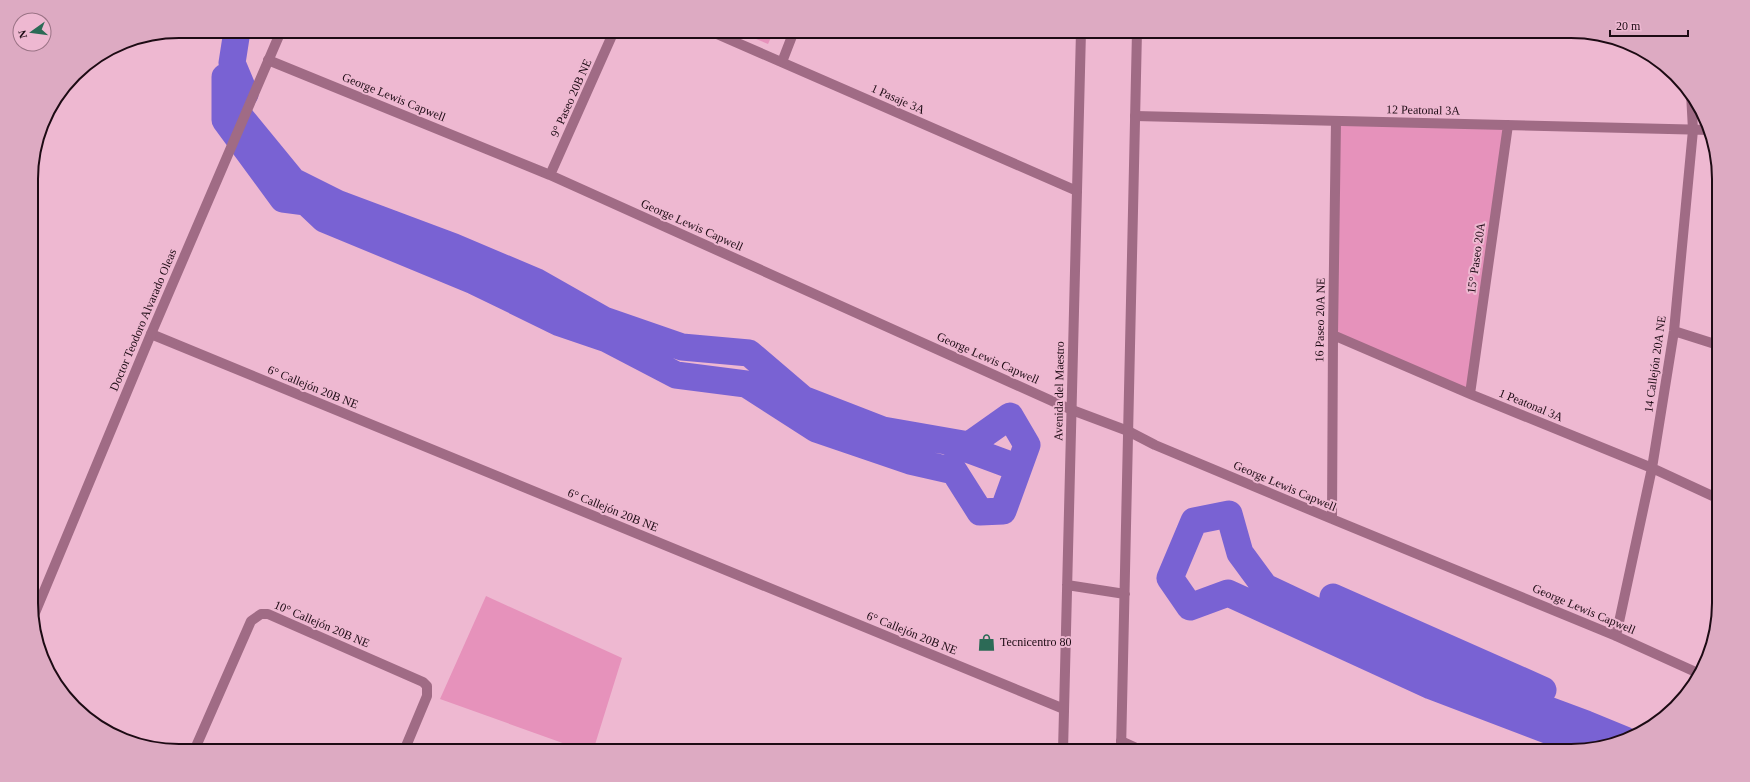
<svg xmlns="http://www.w3.org/2000/svg" width="1750" height="782" viewBox="0 0 1750 782" font-family="'Times New Roman',serif">
<rect width="100%" height="100%" fill="#eeb8d1"/>
<path fill="#e692bb" d="M737,31H774L768,44Z
M1336,121L1508,125L1470,394L1333,335Z
M486,596L622,658L593,751H585L440,699Z"/>
<g fill="none" stroke-linecap="round" stroke-linejoin="round">
<path stroke="#7962d3" stroke-width="27" d="M237,31L232,63L245,94
M225,77L238,114L293,181L339,204L454,247L537,282L604,320L682,347L749,353L803,399L883,430L969,445L1010,416L1027,445L1003,511L980,512L954,471L910,461L816,429L746,384L676,375L607,339L560,323L474,281L324,219L306,202L283,199L225,120Z
M951,443L1005,463
M1333,597L1543,690
M1594,748L1431,686L1228,593L1190,607L1170,578L1194,521L1229,514L1240,553L1265,587L1441,670L1586,724L1625,740"/>
<path stroke="#a06b85" stroke-width="10" d="M710,31L1077,191
M268,60L550,175L1072,410L1128,431L1155,445L1332,519L1616,636L1700,674
M782,62L794,31
M1135,116L1710,130
M550,175L614,31
M1674,331L1718,345
M151,334L1064,709
M1333,335L1470,394L1652,468L1719,499
M1470,394L1508,125
M1332,519L1333,335L1336,121
M1616,636L1652,468L1674,331L1693,130L1691,93
M1121,741L1143,751
M194,751L251,621L261,614H268L423,682L427,686V696L404,751"/>
<path stroke="#a06b85" stroke-width="10" d="M1067,585L1125,594
M32,620L151,334L281,31
M1063,751L1081,31
M1121,751L1137,31"/>
</g>
<defs>
<symbol id="shop-bare" viewBox="-9 -9 18 18"><path d="M-5-2.5h2.3a2.7 3.5 0 0 1 5.4 0H5L5.5 6h-11ZM-1.5-2.5h3a1.5 2.3 0 0 0-3 0Z" fill="#2c6a56" stroke="#eeb8d1" stroke-width="2.5" paint-order="stroke"/></symbol>
</defs>
<g fill-rule="evenodd">
<use href="#shop-bare" x="974" y="630" width="25" height="25"/>
</g>
<g text-anchor="middle" stroke-width="4" stroke-linejoin="round" paint-order="stroke">
<g font-size="12" fill="#1d0b14" stroke="#eeb8d1">
<text transform="translate(394 97) rotate(22)" y="4">George Lewis Capwell</text>
<text transform="translate(571 98) rotate(-66)" y="4">9° Paseo 20B NE</text>
<text transform="translate(898 99) rotate(24)" y="4">1 Pasaje 3A</text>
<text transform="translate(1423 110) rotate(1)" y="4">12 Peatonal 3A</text>
<text transform="translate(692 225) rotate(24)" y="4">George Lewis Capwell</text>
<text transform="translate(1476 258) rotate(-82)" y="4">15° Paseo 20A</text>
<text transform="translate(143 320) rotate(-67)" y="4">Doctor Teodoro Alvarado Oleas</text>
<text transform="translate(1320 320) rotate(-89)" y="4">16 Paseo 20A NE</text>
<text transform="translate(988 358) rotate(24)" y="4">George Lewis Capwell</text>
<text transform="translate(1655 364) rotate(-82)" y="4">14 Callejón 20A NE</text>
<text transform="translate(313 387) rotate(22)" y="4">6° Callejón 20B NE</text>
<text transform="translate(1059 391) rotate(-89)" y="4">Avenida del Maestro</text>
<text transform="translate(1531 405) rotate(22)" y="4">1 Peatonal 3A</text>
<text transform="translate(1285 486) rotate(23)" y="4">George Lewis Capwell</text>
<text transform="translate(613 510) rotate(22)" y="4">6° Callejón 20B NE</text>
<text transform="translate(1584 609) rotate(23)" y="4">George Lewis Capwell</text>
<text transform="translate(322 624) rotate(23)" y="4">10° Callejón 20B NE</text>
<text transform="translate(912 633) rotate(22)" y="4">6° Callejón 20B NE</text>
</g>
<g font-size="12" fill="#1d0b14" stroke="#eeb8d1" text-anchor="start">
<text x="1000" y="646">Tecnicentro 80</text>
</g>
</g>
<path d="M0 0H1750V782H0ZM179 38H1571A141 141 0 0 1 1712 179V603A141 141 0 0 1 1571 744H179A141 141 0 0 1 38 603V179A141 141 0 0 1 179 38Z" fill="#ddaac2" fill-rule="evenodd"/>
<path fill="none" stroke="#1d0b14" stroke-width="2" d="M179 38H1571A141 141 0 0 1 1712 179V603A141 141 0 0 1 1571 744H179A141 141 0 0 1 38 603V179A141 141 0 0 1 179 38Z"/>
<g transform="translate(32 32) rotate(256)"><circle r="19" fill="#eeb8d1" stroke="#9a7385"/>
<path d="M0-3L7 15L0 10L-7 15Z" fill="#2c6a56"/>
<text y="-6" font-size="11" font-weight="bold" text-anchor="middle" fill="#1d0b14">N</text>
</g>
<path d="M1610 30v6h78v-6" fill="none" stroke="#1d0b14" stroke-width="2"/>
<text x="1616" y="30" font-size="12" fill="#1d0b14" stroke="#eeb8d1" stroke-width="3" paint-order="stroke">20 m</text>
</svg>
